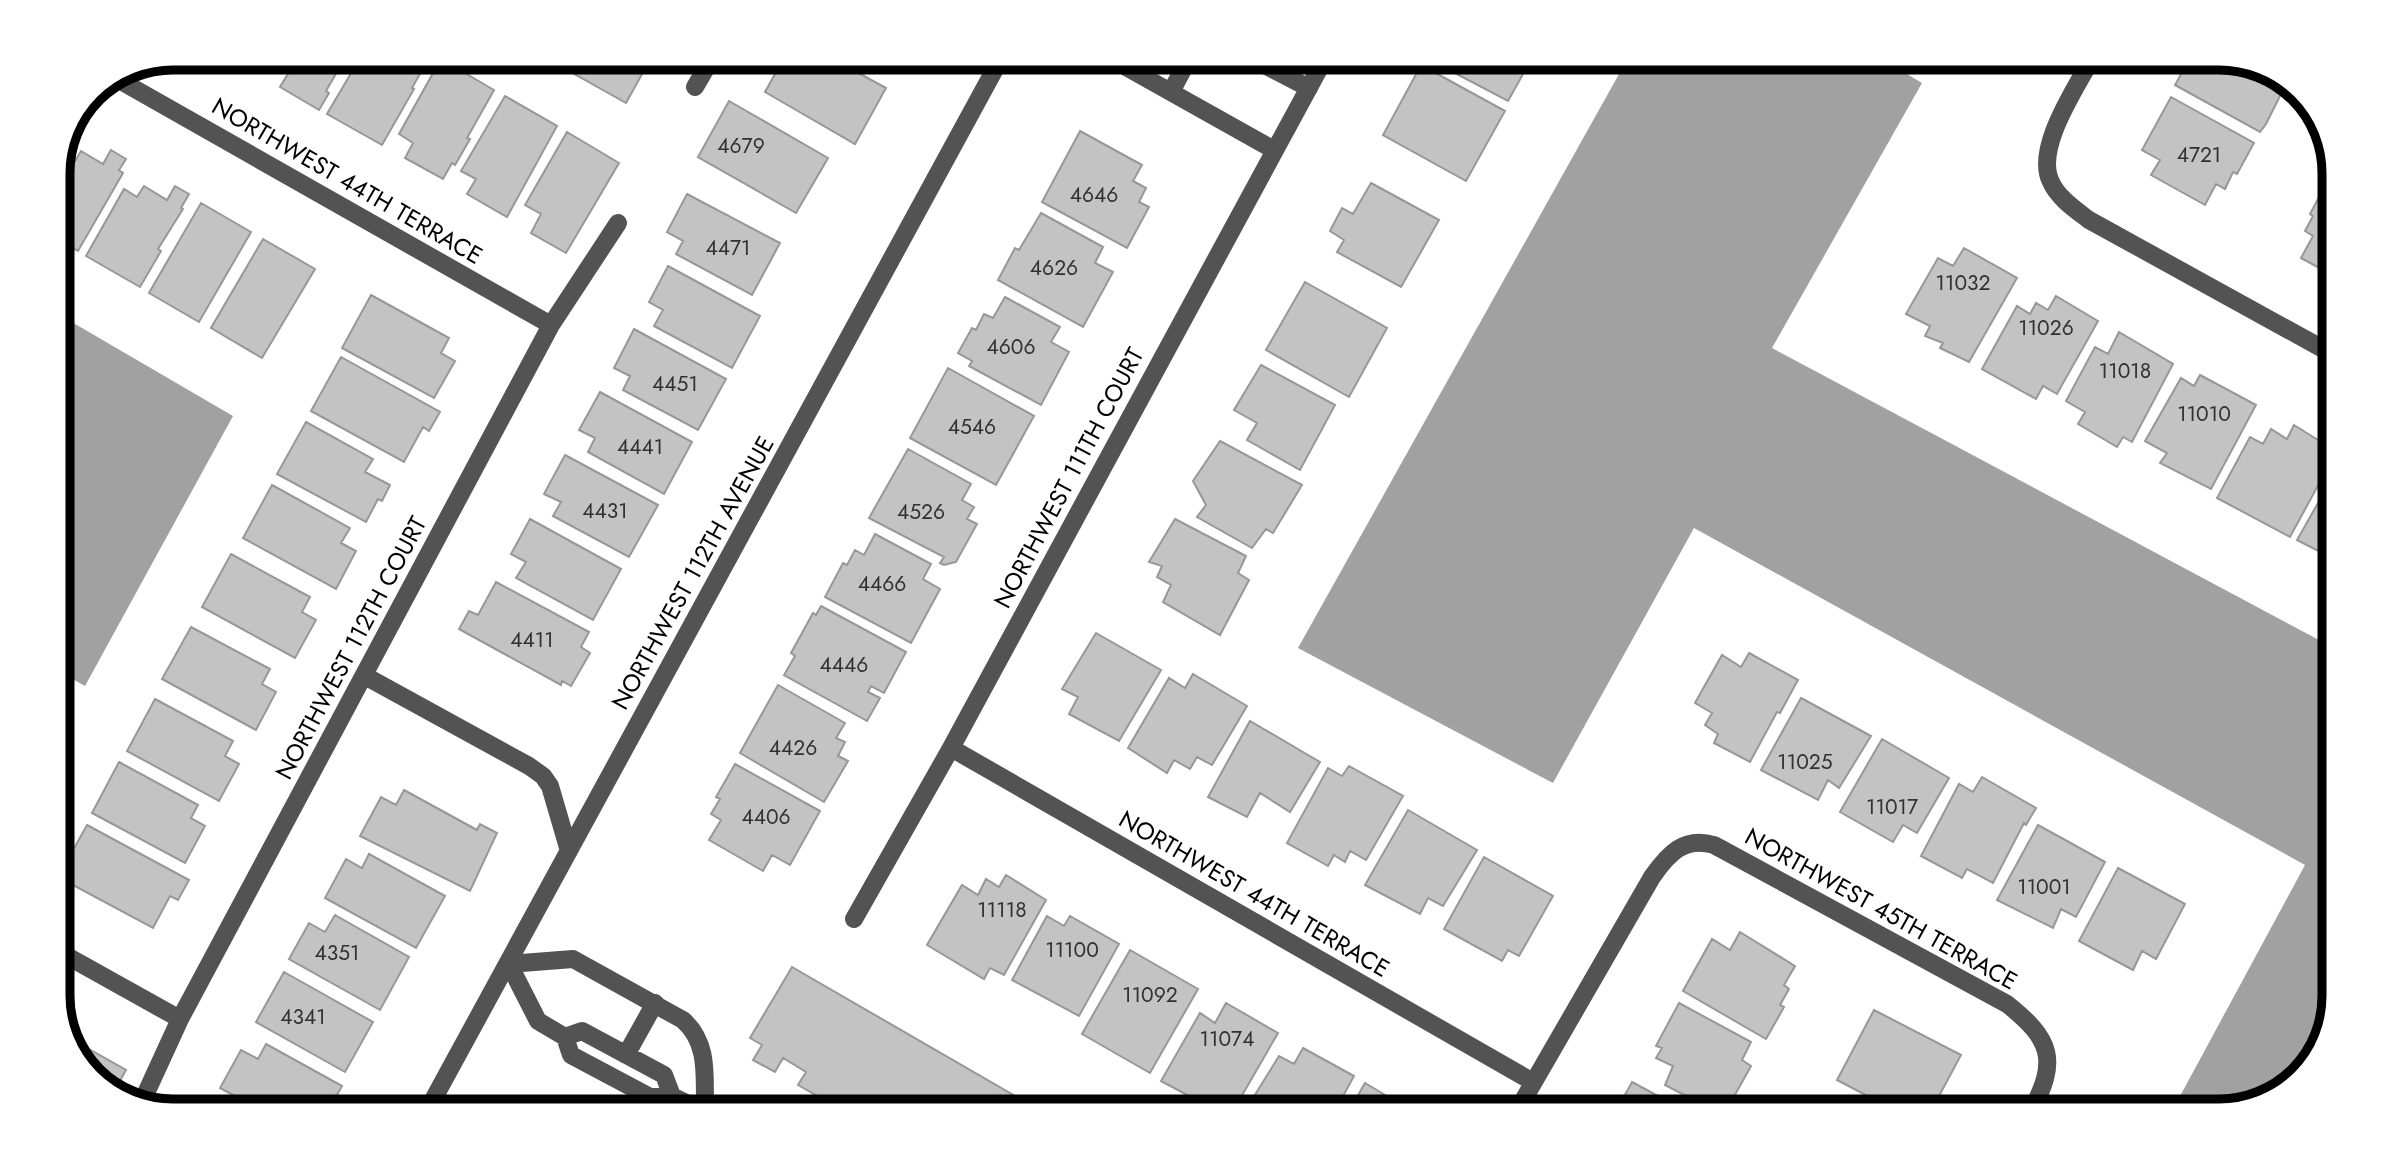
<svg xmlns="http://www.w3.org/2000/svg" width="2392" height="1169" viewBox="0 0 2392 1169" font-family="Jost,sans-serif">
<rect width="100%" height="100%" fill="#fff"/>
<path fill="#a1a1a1" d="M1628,58H1880L1922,83L1772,348L2334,648V996L2323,1047L2283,1092L2220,1111H2172L2305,865L1694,528L1553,783L1298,648Z
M58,314L233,416L85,686L58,671Z"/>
<path fill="#c3c3c3" stroke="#979797" stroke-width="2" d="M229,58H250L245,67Z
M276,58H345L326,91L329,93L319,110L280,87L289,72L273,63Z
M360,58H429L412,88L414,89L382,145L327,114Z
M579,58H651L626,103L571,72Z
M784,58H831L886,88L855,144L765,92Z
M1446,58H1532L1508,101L1449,70Z
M2190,58H2219L2270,69L2286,84L2266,124L2260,132L2175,85Z
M441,59L494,90L467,138L470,139L455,165L452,163L443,179L405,158L413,143L399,134Z
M1421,65L1505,111L1466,181L1383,135Z
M505,96L557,126L507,217L467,194L476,179L461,171Z
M2171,97L2254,143L2237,174L2233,172L2225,189L2216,184L2205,205L2151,175L2160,160L2142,150Z
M729,101L828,158L796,213L698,157Z
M1080,131L1142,165L1133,181L1146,188L1139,202L1149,207L1127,248L1042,202Z
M567,132L619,163L566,253L531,233L541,214L525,205Z
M111,150L126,159L119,170L123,173L78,251L58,240V166L63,155L75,161L81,151L103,164Z
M2327,182L2334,186V276L2301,258L2313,236L2305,231L2313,216L2310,214Z
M1371,183L1439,220L1401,287L1337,252L1344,240L1330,231L1342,208L1353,214Z
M144,186L167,200L175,186L189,194L181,208L183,209L158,249L161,251L140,287L86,256L124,189L137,197Z
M687,194L780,243L752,295L676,254L683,241L667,232Z
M201,203L251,232L199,322L149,293Z
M1041,213L1103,247L1095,263L1113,272L1083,327L998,280L1015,248L1019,250Z
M263,239L315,269L262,358L211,328Z
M1964,248L2017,278L1969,362L1940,348L1943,343L1925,336L1930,326L1906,314L1938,258L1953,266Z
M668,266L760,316L732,368L654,326L663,310L649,302Z
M1305,282L1387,328L1349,397L1266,350Z
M371,295L449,338L441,353L455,361L434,398L342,348Z
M2056,296L2098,321L2057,394L2043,386L2036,399L1982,369L2017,306L2030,314L2036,303L2048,310Z
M1005,297L1060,327L1051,342L1069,352L1041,405L969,366L972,361L958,353L972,328L976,330L984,314L993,318Z
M634,329L726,379L698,430L623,390L630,376L614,368Z
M2119,332L2173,364L2132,442L2123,437L2117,447L2078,424L2085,412L2066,401L2095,347L2108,354Z
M341,357L440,412L429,431L423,427L404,462L311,411Z
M1261,365L1335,405L1300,470L1247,440L1257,423L1234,410Z
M948,368L1034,416L996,485L910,438Z
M2200,375L2256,405L2211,489L2160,463L2167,453L2145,441L2181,378L2194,386Z
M600,392L692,442L664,494L588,452L595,438L579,430Z
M306,422L373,459L365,472L390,485L382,501L378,499L366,522L277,474Z
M2294,425L2334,450V456L2290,537L2217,498L2250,437L2263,444L2271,429L2287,439Z
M1220,441L1302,485L1273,533L1266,529L1252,548L1197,517L1206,505L1193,481Z
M908,449L971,484L962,500L974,507L967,519L977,524L956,562L944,565L940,563L944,557L869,518Z
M565,455L658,505L629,557L553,516L561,502L544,494Z
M2334,475V559L2297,540Z
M272,485L350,528L341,543L356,551L336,589L243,538Z
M530,519L621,569L593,620L516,578L526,562L511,554Z
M1175,519L1246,556L1238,573L1249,580L1220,635L1163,602L1171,585L1157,577L1162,566L1149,562Z
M875,534L931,564L923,579L940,589L911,643L825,597L843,563L847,565L855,550L864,555Z
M231,554L310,597L302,612L316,620L295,658L202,607Z
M496,582L589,632L581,647L590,653L571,686L562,681L561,685L459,629L469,611L478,615Z
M821,606L906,652L884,693L871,686L868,692L880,698L867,721L784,675L795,656L791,653L813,613L816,615Z
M191,627L270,669L262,684L276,692L256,730L162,679Z
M1096,633L1161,670L1119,741L1069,714L1078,697L1062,689Z
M1749,653L1798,680L1780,713L1777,712L1750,762L1714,743L1718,734L1705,725L1712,713L1695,703L1722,655L1741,667Z
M1193,674L1247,706L1212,765L1197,757L1190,769L1174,760L1167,773L1128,748L1169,678L1185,688Z
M778,685L845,723L836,738L845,742L838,756L848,761L824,802L740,753Z
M1801,698L1871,736L1839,788L1828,780L1818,800L1761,770Z
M155,699L233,741L225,756L239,764L219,801L127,751Z
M1250,721L1320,762L1290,812L1260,793L1247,817L1208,797Z
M1882,739L1949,778L1917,833L1903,825L1893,842L1840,812Z
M119,762L198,805L191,818L205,826L185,863L92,813Z
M735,764L820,811L790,865L772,855L763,871L709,840L721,820L711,814L720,799L716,797Z
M1349,766L1403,796L1366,860L1350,851L1345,862L1334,855L1328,866L1287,843L1328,768L1342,776Z
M1982,777L2036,808L2026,825L2024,823L1993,883L1967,869L1962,878L1921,856L1959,784L1973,792Z
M404,790L477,830L480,824L497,833L470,891L360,836L381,797L396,805Z
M1408,810L1477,850L1443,906L1428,898L1420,914L1365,885Z
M87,825L189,880L178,900L170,896L153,928L58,877Z
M2038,825L2105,862L2076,917L2061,909L2053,928L1997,900Z
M369,854L445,896L416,948L325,898L346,859L362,868Z
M1484,857L1553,896L1519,956L1508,950L1502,961L1444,929Z
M2118,868L2185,904L2156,959L2142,951L2133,970L2079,941Z
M1006,875L1046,900L1004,975L990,968L984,979L927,945L962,885L978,895L986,879L999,887Z
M335,915L409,957L380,1010L289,959L309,923L325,932Z
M1047,916L1064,926L1070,916L1119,944L1079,1016L1012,980Z
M1740,932L1795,966L1784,985L1789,989L1780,1005L1784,1007L1766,1039L1683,991L1712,939L1730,950Z
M1130,950L1198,989L1150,1073L1082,1034Z
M792,967L1041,1111H844L798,1085L806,1072L783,1058L775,1072L753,1060L762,1045L750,1038Z
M284,972L373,1022L345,1072L256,1022Z
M1226,1003L1278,1033L1233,1111H1217L1161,1081L1200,1013L1215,1023Z
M1679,1003L1751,1042L1742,1060L1751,1066L1726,1111H1715L1665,1085L1673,1066L1656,1058L1662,1048L1656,1046Z
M1874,1010L1961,1055L1931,1111H1896L1837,1080Z
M266,1044L342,1086L328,1111H263L220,1088L241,1050L258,1059Z
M1303,1048L1354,1076L1335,1111H1245L1279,1056L1294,1064Z
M89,1049L126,1070L114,1092L81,1064Z
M1632,1082L1686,1111H1616Z
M1365,1083L1412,1111H1349Z
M1858,1101L1877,1111H1852Z"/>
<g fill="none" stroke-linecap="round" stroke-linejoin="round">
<path stroke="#535353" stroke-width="18" d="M1110,58L1274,150
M1251,58L1309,88
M2092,58C2076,88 2034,149 2051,182C2058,198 2076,210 2089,220L2334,355
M119,80L551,325
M695,87L712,58
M1171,92L1189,58
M365,676L529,766L543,776L550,786L569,851
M951,748L1533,1082
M854,919L951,748L1325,58
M58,951L180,1019
M565,1037L582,1031L664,1075L672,1096
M626,1055L655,1003
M141,1104L180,1019L551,325L618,223
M427,1111L1001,58
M703,1111L672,1096L650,1097L571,1055L565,1037L538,1021L509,964L573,959L683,1020C710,1044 704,1078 705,1111
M1517,1111L1652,877C1668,854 1684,836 1714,845L2007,1004C2051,1039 2059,1060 2031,1111"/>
</g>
<g text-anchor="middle" stroke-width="6" stroke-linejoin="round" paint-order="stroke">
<g font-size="21" fill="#313131">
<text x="741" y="153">4679</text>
<text x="2199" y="162">4721</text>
<text x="1094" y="202">4646</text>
<text x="728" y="255">4471</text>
<text x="1054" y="275">4626</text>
<text x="1963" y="290">11032</text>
<text x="2046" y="335">11026</text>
<text x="1011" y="354">4606</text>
<text x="2125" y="378">11018</text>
<text x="675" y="391">4451</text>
<text x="2204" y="421">11010</text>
<text x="972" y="434">4546</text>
<text x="640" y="454">4441</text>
<text x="605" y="518">4431</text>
<text x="921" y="519">4526</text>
<text x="882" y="591">4466</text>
<text x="532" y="647">4411</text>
<text x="844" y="672">4446</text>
<text x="793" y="755">4426</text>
<text x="1805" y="769">11025</text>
<text x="1892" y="814">11017</text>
<text x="766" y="824">4406</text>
<text x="2044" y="894">11001</text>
<text x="1002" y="917">11118</text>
<text x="1072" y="957">11100</text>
<text x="337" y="960">4351</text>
<text x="1150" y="1002">11092</text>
<text x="303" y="1024">4341</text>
<text x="1227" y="1046">11074</text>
</g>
<g font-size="24" fill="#000" stroke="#fff">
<text transform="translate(347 181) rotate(30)" y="8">NORTHWEST 44TH TERRACE</text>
<text transform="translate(1069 478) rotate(-62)" y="8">NORTHWEST 111TH COURT</text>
<text transform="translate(693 573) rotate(-61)" y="8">NORTHWEST 112TH AVENUE</text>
<text transform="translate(351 648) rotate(-62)" y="8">NORTHWEST 112TH COURT</text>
<text transform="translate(1254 894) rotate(30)" y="8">NORTHWEST 44TH TERRACE</text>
<text transform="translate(1881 909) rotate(29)" y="8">NORTHWEST 45TH TERRACE</text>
</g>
</g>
<path d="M0 0H2392V1169H0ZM173 70H2219A103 103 0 0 1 2322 173V996A103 103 0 0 1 2219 1099H173A103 103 0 0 1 70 996V173A103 103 0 0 1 173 70Z" fill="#fff" fill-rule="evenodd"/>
<path fill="none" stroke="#000" stroke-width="9" d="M173 70H2219A103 103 0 0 1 2322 173V996A103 103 0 0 1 2219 1099H173A103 103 0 0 1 70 996V173A103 103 0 0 1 173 70Z"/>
</svg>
